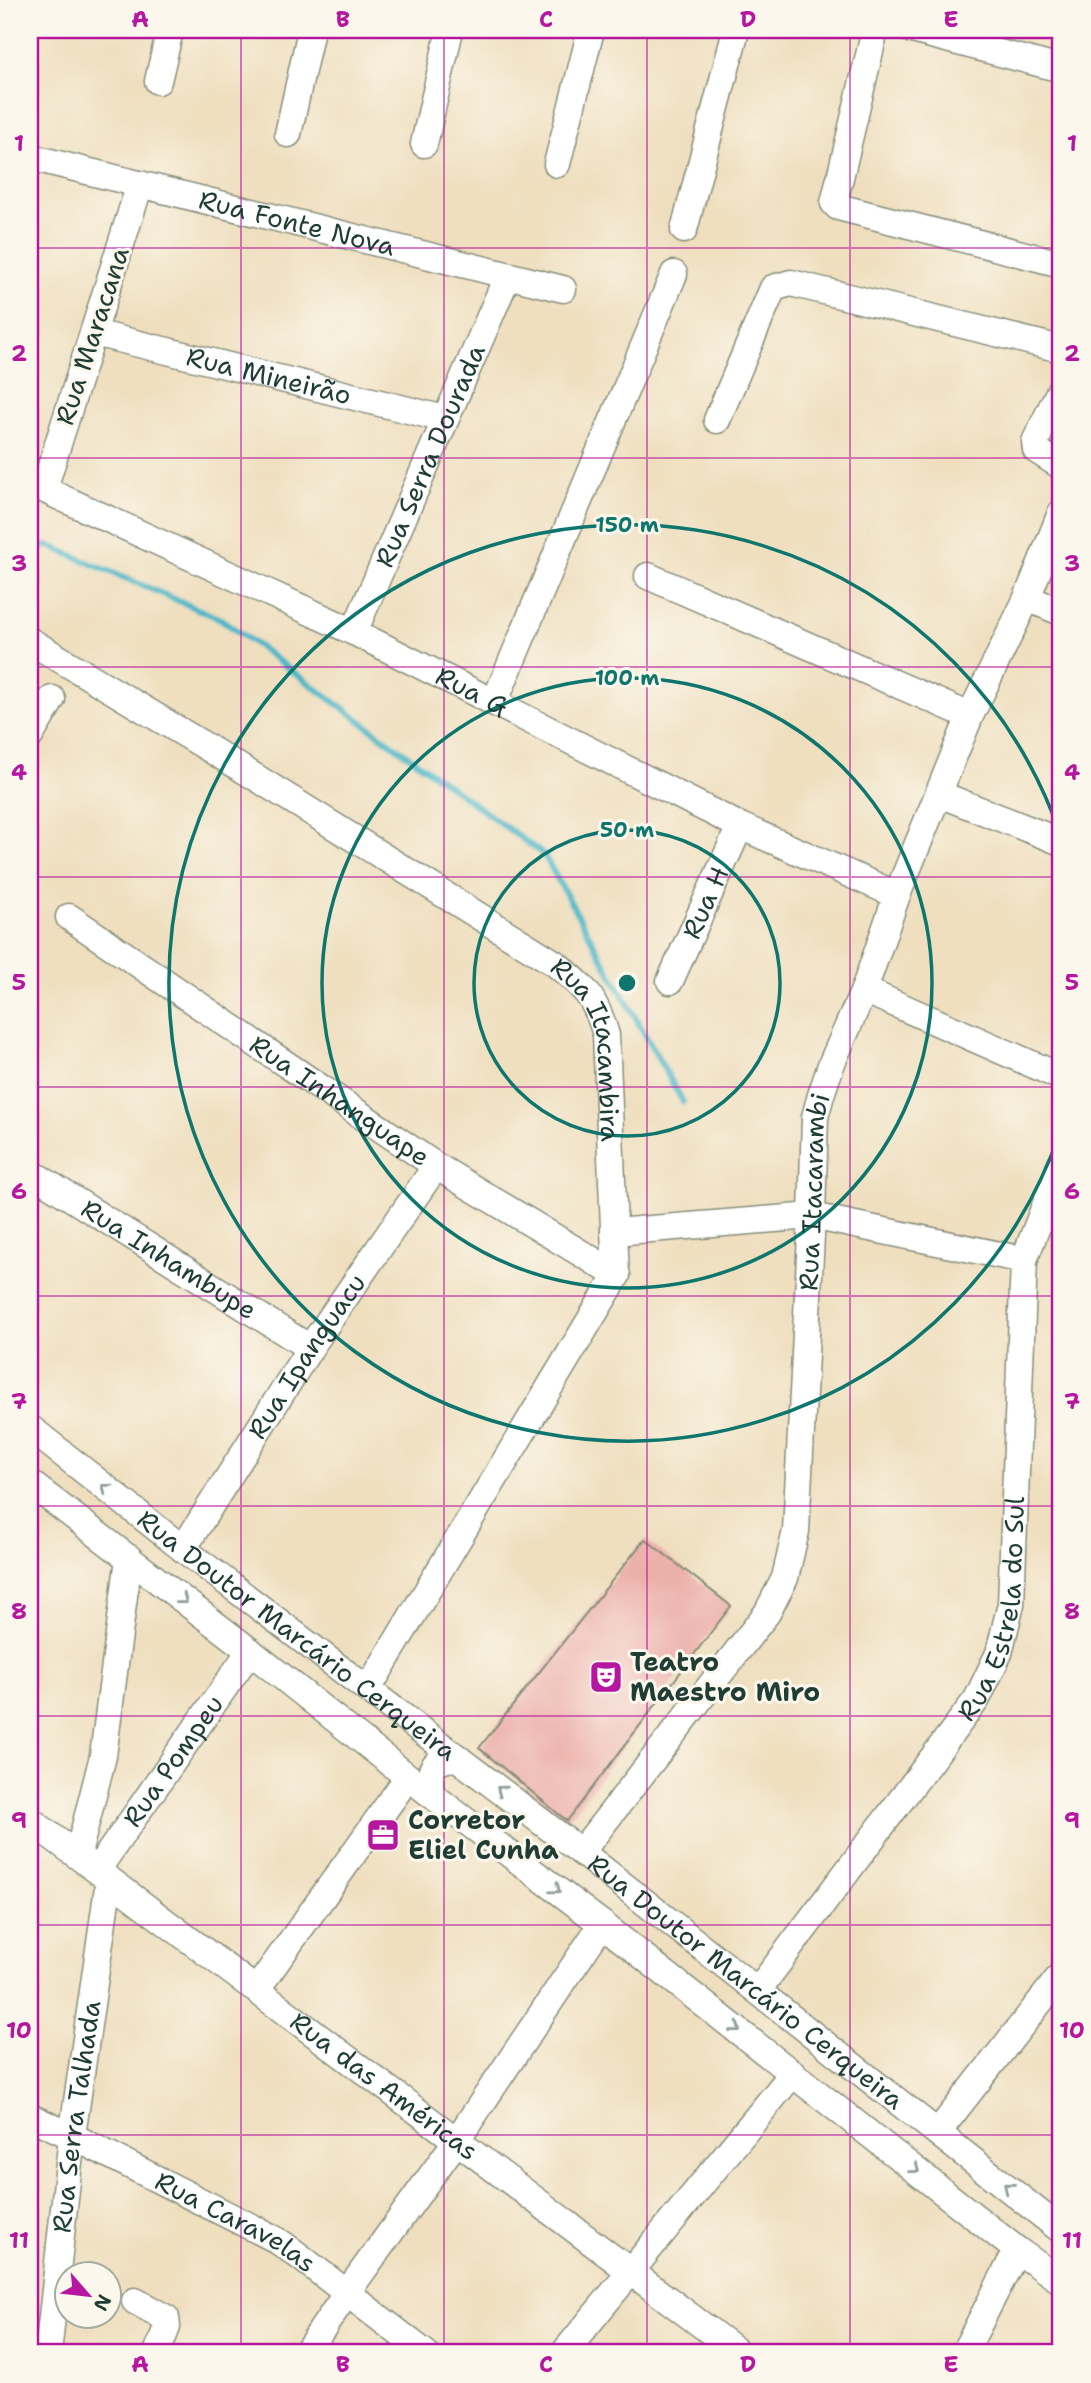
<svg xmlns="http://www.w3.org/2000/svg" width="1091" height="2383" viewBox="0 0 1091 2383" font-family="'Shantell Sans',sans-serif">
<rect width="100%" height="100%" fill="#fbf7ec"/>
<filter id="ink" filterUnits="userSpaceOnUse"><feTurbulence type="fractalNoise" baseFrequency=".0143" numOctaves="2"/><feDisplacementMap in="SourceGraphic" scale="14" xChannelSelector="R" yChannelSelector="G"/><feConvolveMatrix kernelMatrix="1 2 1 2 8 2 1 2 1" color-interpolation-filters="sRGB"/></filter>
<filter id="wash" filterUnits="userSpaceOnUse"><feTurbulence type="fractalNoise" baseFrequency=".00686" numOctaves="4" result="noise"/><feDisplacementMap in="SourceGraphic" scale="28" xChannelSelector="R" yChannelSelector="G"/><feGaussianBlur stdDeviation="1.57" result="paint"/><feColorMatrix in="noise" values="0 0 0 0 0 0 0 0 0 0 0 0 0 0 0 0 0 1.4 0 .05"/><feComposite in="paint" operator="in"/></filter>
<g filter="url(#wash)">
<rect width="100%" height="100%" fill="#efdfbf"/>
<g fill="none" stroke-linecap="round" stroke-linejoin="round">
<path stroke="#4ab6c7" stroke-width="6" d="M30,547L50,546L221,619L544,855L683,1102"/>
</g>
<g id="blocks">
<path fill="#ecb0aa" d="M645,1539L731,1606L567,1821L479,1748Z"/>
</g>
</g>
<g filter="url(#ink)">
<use href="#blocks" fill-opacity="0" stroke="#878e7a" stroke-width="2"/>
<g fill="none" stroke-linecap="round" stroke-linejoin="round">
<defs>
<g id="minor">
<path d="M875,30L834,203L838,207L1061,264"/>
<path d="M912,30L1061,69"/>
<path d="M158,81L170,30"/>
<path d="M288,134L311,30"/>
<path d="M424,144L450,30"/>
<path id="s1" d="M30,157L563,289"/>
<path d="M557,164L591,30"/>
<path id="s2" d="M140,184L47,479V491L354,632L740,826L897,895"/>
<path d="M684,230L736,30"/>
<path id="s3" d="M94,333L445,419"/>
<path d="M1061,388L1035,442L1036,450L1061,466"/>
<path d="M717,420L773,288L791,283L1061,349"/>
<path d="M648,576L970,716"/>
<path d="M1027,598L1061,612"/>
<path id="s4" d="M354,632L507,277"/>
<path id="s5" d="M30,641L210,749L556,964C586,989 595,997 606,1035L616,1277L368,1689"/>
<path d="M495,701L674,274"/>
<path d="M30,736L52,699"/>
<path d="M939,794L1061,842"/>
<path id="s6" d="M69,917L436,1166L617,1275"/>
<path id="s7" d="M670,981L740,826"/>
<path d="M864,990L1061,1077"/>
<path id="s8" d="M30,1172L310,1348"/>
<path d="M614,1232L812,1216L1024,1260"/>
<path id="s9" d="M30,1428L183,1549L581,1852L1061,2230"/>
<path d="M30,1483L250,1651L408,1777L602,1924L1017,2250L1061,2281"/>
<path id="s10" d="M183,1549L310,1348L436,1166"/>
<path d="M431,1794C428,1770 431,1759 458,1758"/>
<path id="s11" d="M30,1820L739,2353"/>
<path id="s12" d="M581,1852L767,1613L785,1578L796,1531L812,1216L815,1117L821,1095L831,1065L864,990L897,895L970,716L1027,598L1061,513"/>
<path d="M78,1854L103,1756L129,1558"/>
<path id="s13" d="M97,1870L250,1651"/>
<path d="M257,1989L408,1777"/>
<path id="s14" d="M758,1990L977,1699L999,1653L1011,1604L1024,1260L1061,1165"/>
<path id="s15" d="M30,2117L72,2136L275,2239L295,2253L425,2353"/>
<path d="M938,2132L1061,1975"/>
<path d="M135,2301L166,2318L167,2327L157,2353"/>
<path id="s16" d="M48,2353L72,2136L109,1880"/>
<path d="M306,2353L346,2294L457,2140L602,1924"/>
<path d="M564,2353L793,2073"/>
<path d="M964,2353L1017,2250"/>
</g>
</defs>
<use href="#minor" stroke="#878e7a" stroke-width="29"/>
<use href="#minor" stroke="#fff" stroke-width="26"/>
</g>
<defs><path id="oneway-chevron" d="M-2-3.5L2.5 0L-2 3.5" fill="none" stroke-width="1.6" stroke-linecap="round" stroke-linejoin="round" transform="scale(1.75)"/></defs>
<g stroke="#8f9e9a">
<use href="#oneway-chevron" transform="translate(106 1488) rotate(-142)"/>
<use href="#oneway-chevron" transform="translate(183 1600) rotate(38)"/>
<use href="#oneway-chevron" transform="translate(501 1790) rotate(-143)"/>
<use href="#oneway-chevron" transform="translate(556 1889) rotate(37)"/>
<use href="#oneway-chevron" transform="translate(736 2028) rotate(38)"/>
<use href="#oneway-chevron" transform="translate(915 2169) rotate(38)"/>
<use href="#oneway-chevron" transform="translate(1008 2187) rotate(-141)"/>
</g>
</g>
<path fill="none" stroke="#b5179e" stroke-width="2" stroke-opacity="0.55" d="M241,30V2353M444,30V2353M647,30V2353M850,30V2353M30,248H1061M30,458H1061M30,667H1061M30,877H1061M30,1087H1061M30,1296H1061M30,1506H1061M30,1716H1061M30,1925H1061M30,2135H1061"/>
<g fill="none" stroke="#0f766e" stroke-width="3.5">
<circle cx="627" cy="983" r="153"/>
<circle cx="627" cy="983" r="305"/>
<path d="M1060 1132A458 458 0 1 1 1060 834"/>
</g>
<defs>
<symbol id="theatre-square" viewBox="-11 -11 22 22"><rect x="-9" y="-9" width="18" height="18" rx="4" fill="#b5179e" stroke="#fbf7ec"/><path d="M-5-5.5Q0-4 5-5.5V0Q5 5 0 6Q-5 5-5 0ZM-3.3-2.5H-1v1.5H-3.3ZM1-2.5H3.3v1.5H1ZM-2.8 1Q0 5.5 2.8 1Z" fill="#fff"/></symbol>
<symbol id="office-square" viewBox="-11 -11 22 22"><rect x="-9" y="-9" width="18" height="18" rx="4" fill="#b5179e" stroke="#fbf7ec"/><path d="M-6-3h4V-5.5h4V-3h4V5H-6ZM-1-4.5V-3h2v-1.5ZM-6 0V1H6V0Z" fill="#fff"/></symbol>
</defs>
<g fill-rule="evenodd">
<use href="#theatre-square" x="587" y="1658" width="38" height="38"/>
<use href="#office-square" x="364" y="1816" width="38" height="38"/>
</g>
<g text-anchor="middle" stroke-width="6" stroke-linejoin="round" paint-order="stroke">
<g font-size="26" fill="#1f3d34" stroke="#fbf7ec">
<text dy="9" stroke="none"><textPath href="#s1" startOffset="275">Rua Fonte Nova</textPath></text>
<text transform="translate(92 336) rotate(-72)" y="9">Rua Maracana</text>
<text dy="9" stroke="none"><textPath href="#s3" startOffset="180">Rua Mineirão</textPath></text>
<text dy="9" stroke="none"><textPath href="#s4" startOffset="192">Rua Serra Dourada</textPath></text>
<text dy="9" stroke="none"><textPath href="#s2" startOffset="791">Rua G</textPath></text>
<text dy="9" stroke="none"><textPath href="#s7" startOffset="86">Rua H</textPath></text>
<text dy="9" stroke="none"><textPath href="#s5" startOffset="714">Rua Itacambira</textPath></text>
<text dy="9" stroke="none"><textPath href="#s6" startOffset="327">Rua Inhanguape</textPath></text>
<text dy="9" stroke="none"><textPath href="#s12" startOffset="730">Rua Itacarambi</textPath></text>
<text dy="9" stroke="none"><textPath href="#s8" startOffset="164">Rua Inhambupe</textPath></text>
<text dy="9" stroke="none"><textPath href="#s10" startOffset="229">Rua Ipanguacu</textPath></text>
<text dy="9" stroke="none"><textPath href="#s14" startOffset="457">Rua Estrela do Sul</textPath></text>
<text dy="9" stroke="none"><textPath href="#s9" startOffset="338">Rua Doutor Marcário Cerqueira</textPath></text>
<text dy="9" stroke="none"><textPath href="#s13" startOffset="133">Rua Pompeu</textPath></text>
<text dy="9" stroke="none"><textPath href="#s9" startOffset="905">Rua Doutor Marcário Cerqueira</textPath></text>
<text dy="9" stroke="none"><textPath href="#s11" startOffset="443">Rua das Américas</textPath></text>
<text dy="9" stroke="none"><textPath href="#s16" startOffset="238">Rua Serra Talhada</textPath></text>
<text dy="9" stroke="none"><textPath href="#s15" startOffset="231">Rua Caravelas</textPath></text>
</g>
<g font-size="26" font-weight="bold" fill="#1f3d34" stroke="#fbf7ec" text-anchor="start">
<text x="630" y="1671">Teatro<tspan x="630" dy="30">Maestro Miro</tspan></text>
<text x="408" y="1829">Corretor<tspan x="408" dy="30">Eliel Cunha</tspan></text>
</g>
</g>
<circle cx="627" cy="983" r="10" fill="#0f766e" stroke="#fbf7ec" stroke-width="3.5"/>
<g font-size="21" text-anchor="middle" font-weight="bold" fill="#0f766e" stroke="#fbf7ec" stroke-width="6" stroke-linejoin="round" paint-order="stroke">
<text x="627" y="532">150 m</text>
<text x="627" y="685">100 m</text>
<text x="627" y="837">50 m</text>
</g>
<rect width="1091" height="2383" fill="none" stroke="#fbf7ec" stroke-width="77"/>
<g transform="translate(88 2295) rotate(118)"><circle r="33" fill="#fbf7ec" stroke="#a3ada2" stroke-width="2"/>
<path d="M0-5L12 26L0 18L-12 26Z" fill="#b5179e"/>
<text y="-10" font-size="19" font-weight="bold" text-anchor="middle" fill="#1f3d34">N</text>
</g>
<rect x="38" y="38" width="1014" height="2306" fill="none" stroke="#b5179e" stroke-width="2.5"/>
<g font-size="23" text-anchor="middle" font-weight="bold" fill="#b5179e">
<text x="140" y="27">A</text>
<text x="343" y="27">B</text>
<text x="546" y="27">C</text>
<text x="748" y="27">D</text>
<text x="951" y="27">E</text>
<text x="19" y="151">1</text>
<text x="1072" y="151">1</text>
<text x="19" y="361">2</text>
<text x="1072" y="361">2</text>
<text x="19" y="571">3</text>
<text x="1072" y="571">3</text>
<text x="19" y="780">4</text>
<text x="1072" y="780">4</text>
<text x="19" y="990">5</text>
<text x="1072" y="990">5</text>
<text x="19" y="1199">6</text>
<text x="1072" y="1199">6</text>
<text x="19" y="1409">7</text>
<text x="1072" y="1409">7</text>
<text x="19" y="1619">8</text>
<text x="1072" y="1619">8</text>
<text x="19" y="1828">9</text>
<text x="1072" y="1828">9</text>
<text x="19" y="2038">10</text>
<text x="1072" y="2038">10</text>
<text x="19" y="2248">11</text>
<text x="1072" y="2248">11</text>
<text x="140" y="2372">A</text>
<text x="343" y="2372">B</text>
<text x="546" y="2372">C</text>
<text x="748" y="2372">D</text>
<text x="951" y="2372">E</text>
</g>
</svg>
